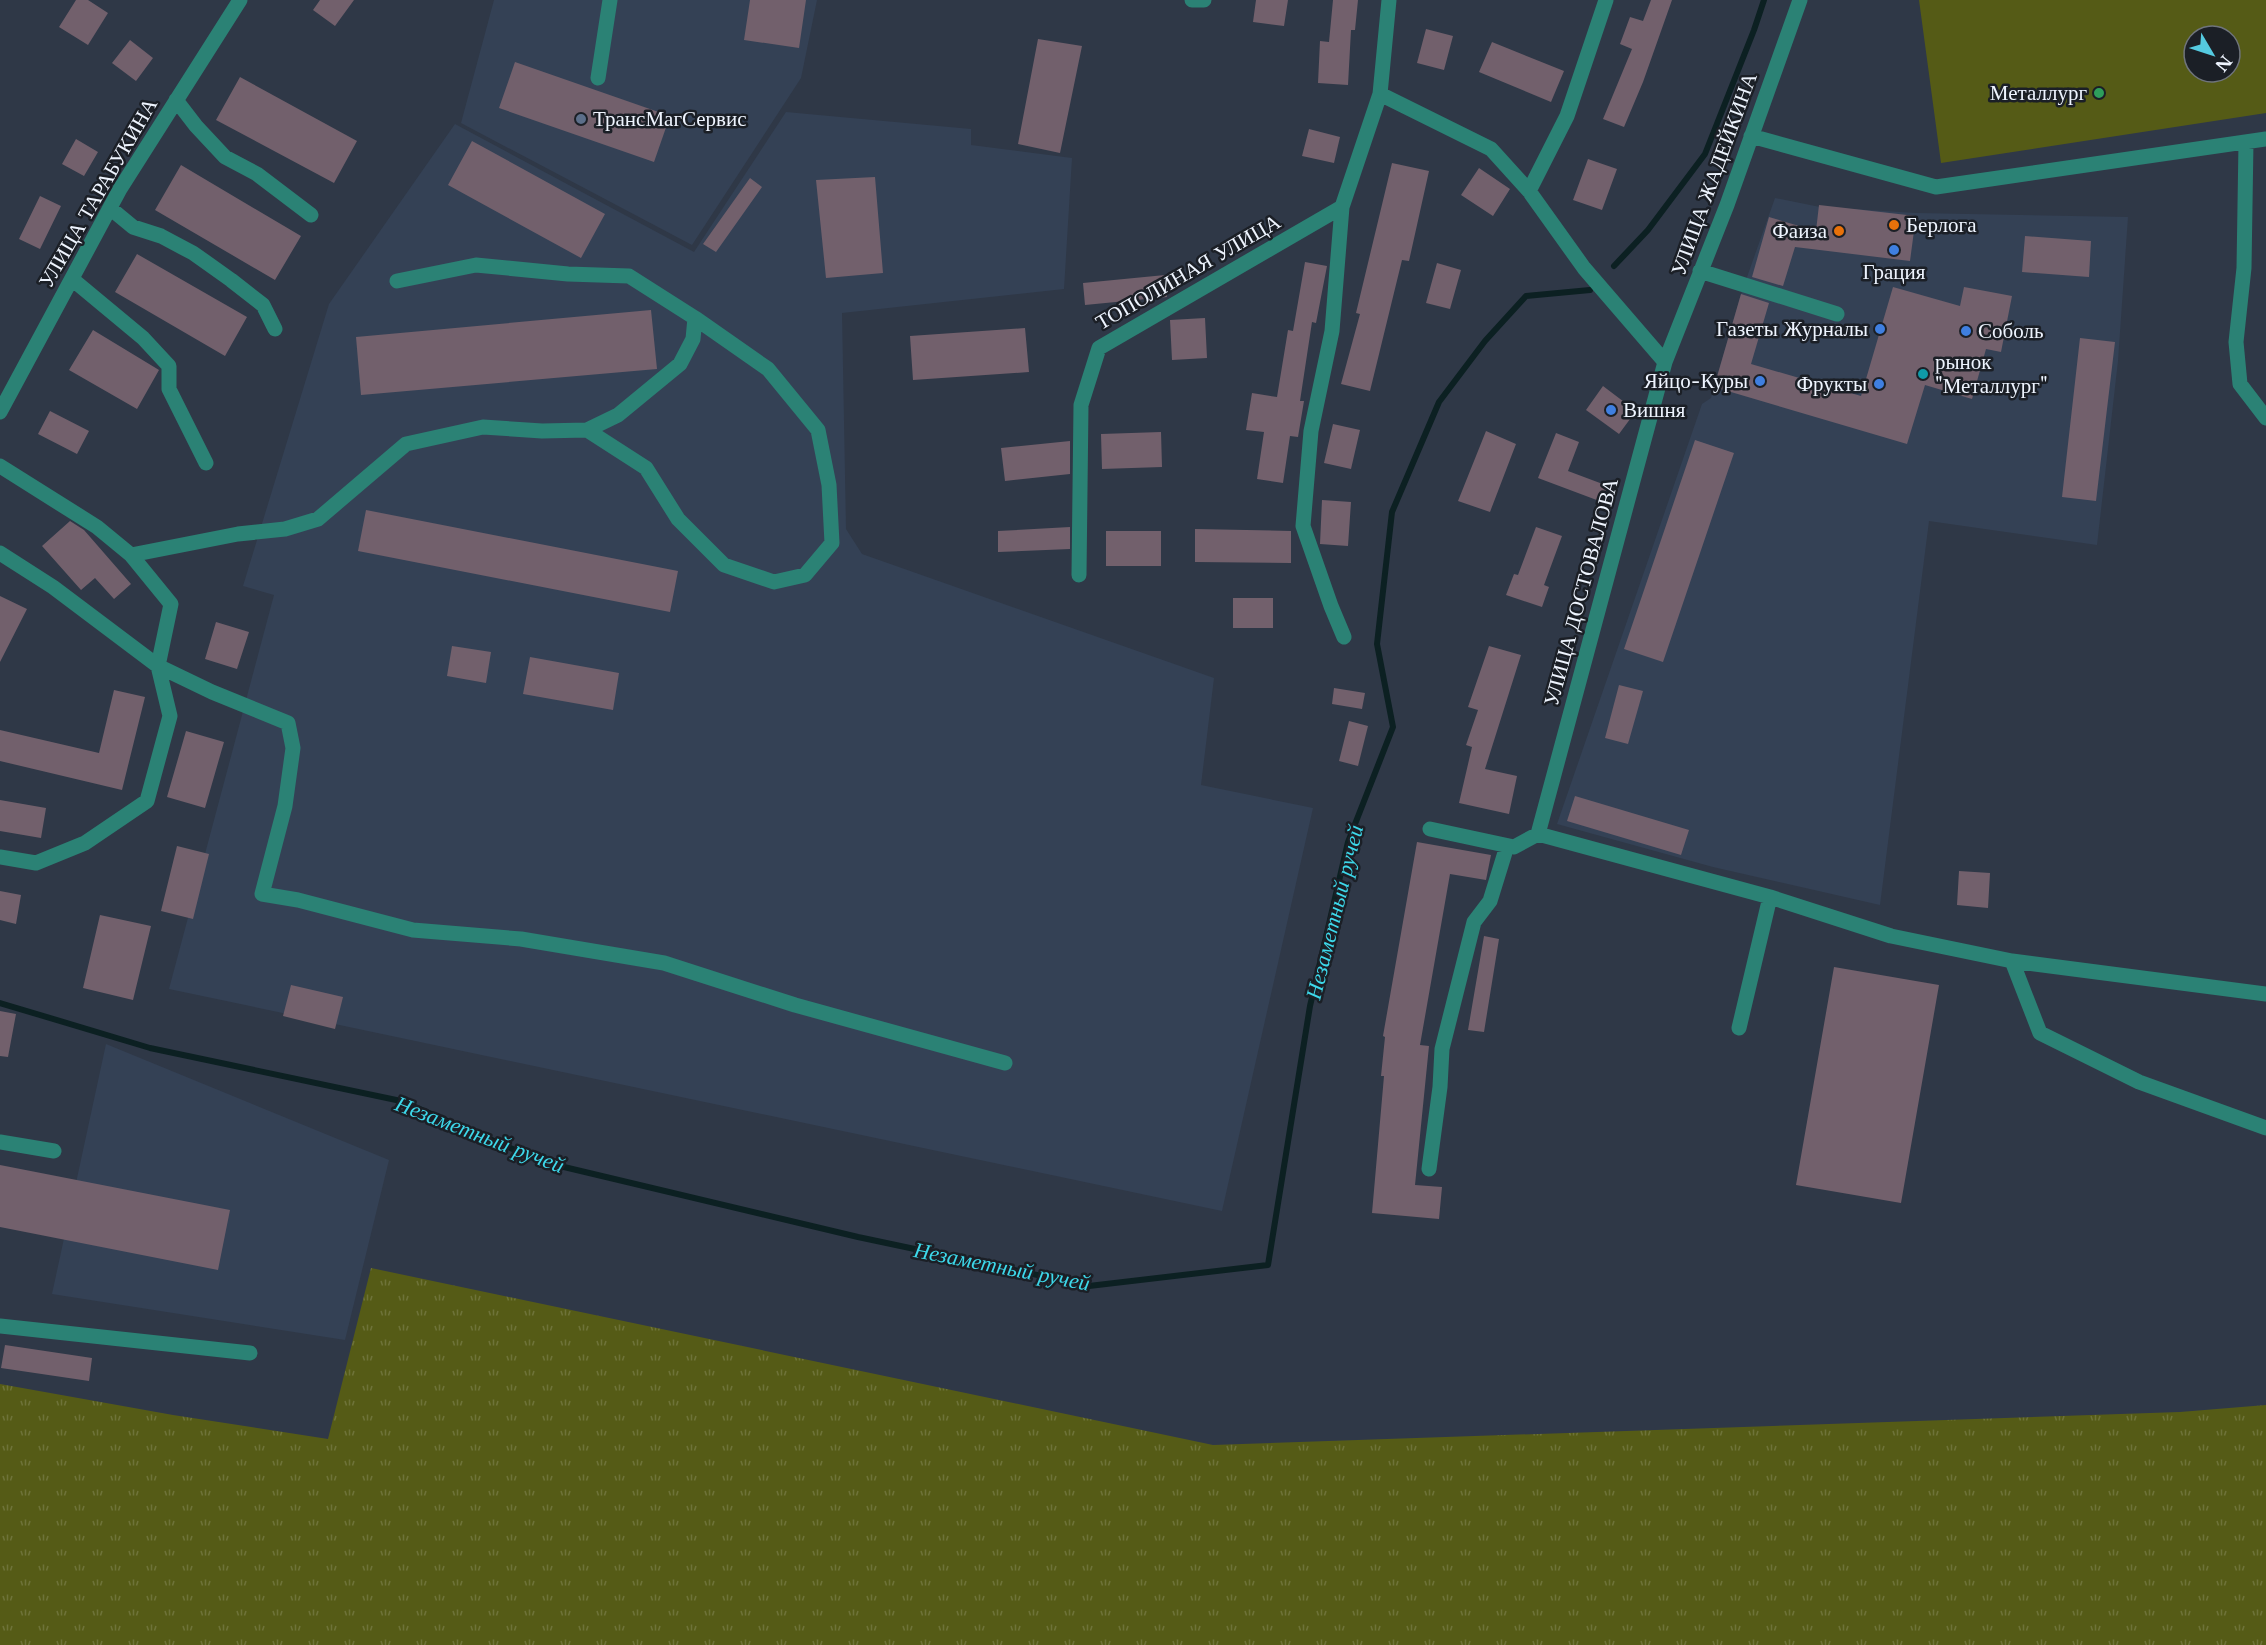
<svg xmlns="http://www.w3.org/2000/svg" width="2266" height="1645" viewBox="0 0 2266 1645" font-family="'Libre Baskerville',serif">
<defs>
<pattern id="grass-tufts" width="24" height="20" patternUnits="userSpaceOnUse" patternTransform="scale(1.5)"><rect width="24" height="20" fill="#555b16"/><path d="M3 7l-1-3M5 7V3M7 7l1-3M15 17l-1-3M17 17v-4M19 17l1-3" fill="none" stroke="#6e7339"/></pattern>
</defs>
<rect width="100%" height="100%" fill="#2f3847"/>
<path fill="#344155" d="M494,0H817L801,78L692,245L461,123Z
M786,112L971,129V145L1072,158L1064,289L842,313L846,529L862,554L1214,678L1201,785L1313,808L1222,1211L169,989L274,595L243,586L329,304L455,124L694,252Z
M1775,198L1820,207L1916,213L2128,217L2118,361L2097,545L1929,521L1880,905L1713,867L1557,824L1702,404L1711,398L1741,294Z
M106,1044L389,1160L345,1340L52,1294Z"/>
<path fill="url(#grass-tufts)" d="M371,1268L1213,1445L2180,1412L2266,1405V1645H0V1384L173,1415L328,1439Z"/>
<path fill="#555b16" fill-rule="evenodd" d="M1919,0H2266V113L1941,163ZM2194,36H2230V72H2194Z"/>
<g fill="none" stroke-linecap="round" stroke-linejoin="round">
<path stroke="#0c2022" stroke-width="6" d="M1614,266L1648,230L1705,154L1754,30L1764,0
M0,1003L150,1048L401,1101L543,1162L858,1237L1089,1286L1268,1265L1310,1006L1348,842L1393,727L1377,644L1392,512L1439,402L1485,341L1526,296L1590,290"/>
</g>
<path fill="#72606c" d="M76,0H88L108,13L88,45L59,27Z
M320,0H354L335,26L313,10Z
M750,0H806L799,48L744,40Z
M1256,0H1288L1284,26L1253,22Z
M1333,0H1358L1355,30H1351L1348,85L1318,83L1320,41L1329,42Z
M1651,0H1672L1643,82L1624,127L1603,119L1632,49L1620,44L1630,17L1643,21Z
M1426,29L1453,36L1444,70L1417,63Z
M1038,39L1082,46L1060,153L1018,144Z
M130,40L153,58L136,81L112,63Z
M1492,42L1564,71L1551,102L1479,72Z
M515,62L670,116L654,162L499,108Z
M240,77L357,141L334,183L216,120Z
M1309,129L1340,137L1334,163L1302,156Z
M76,139L98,152L84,176L62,164Z
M472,141L605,214L581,258L448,185Z
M1588,159L1617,169L1602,210L1573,200Z
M1392,163L1429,171L1409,261L1402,260L1370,391L1341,384L1360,314L1356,313Z
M181,165L301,236L275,280L155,210Z
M1479,168L1510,189L1493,216L1461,195Z
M875,177L883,273L826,278L816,180Z
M750,178L762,187L716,252L703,244Z
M40,196L61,206L40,249L19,239Z
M1819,205L1916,216L1910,261L1795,247L1783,286L1752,277L1769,217L1816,231Z
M2025,236L2091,241L2089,277L2022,272Z
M137,254L247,317L225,356L115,292Z
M1305,262L1327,266L1316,323L1312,322L1300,401H1304L1298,437L1290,436L1283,483L1257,479L1264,432L1246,430L1252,393L1277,397L1288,330L1293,331Z
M1437,263L1461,270L1450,309L1426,303Z
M1165,275L1167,297L1085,305L1083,283Z
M1893,287L1960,306L1964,287L2012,296L2001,352L1986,349L1972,399L1925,385L1907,444L1714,387L1741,294L1769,303L1751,364L1861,396Z
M651,310L657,369L361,395L356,337Z
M1205,318L1207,358L1172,360L1170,320Z
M1025,328L1029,372L913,380L910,336Z
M93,330L159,370L137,409L69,370Z
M2080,338L2115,342L2096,501L2062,497Z
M1603,386L1636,411L1619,434L1586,410Z
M50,411L89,431L77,454L38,434Z
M1333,424L1360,430L1351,469L1324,463Z
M1486,431L1516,444L1490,512L1458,501Z
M1161,432L1162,467L1102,469L1101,434Z
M1556,433L1579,442L1568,471L1608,486L1602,502L1538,478Z
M1695,440L1734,453L1663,662L1624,649Z
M1070,441V474L1005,481L1001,448Z
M1322,500L1351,502L1348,546L1320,544Z
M366,510L678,571L670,612L358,551Z
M70,521L84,530L131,584L114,599L95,578L81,590L42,546Z
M1070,527V549L998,552V531Z
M1536,527L1562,536L1544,585L1549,587L1542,607L1506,595L1514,574L1518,575Z
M1195,529L1291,531V563L1195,562Z
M1106,531H1161V566H1106Z
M0,596L27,609L0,662Z
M1233,598H1273V628H1233Z
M216,622L249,632L237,669L205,659Z
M452,646L491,652L486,683L447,676Z
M1489,646L1521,655L1485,769L1517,776L1509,814L1459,803L1472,747L1466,745L1478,710L1468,707Z
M530,657L619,673L613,710L523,694Z
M1619,685L1643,691L1628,744L1605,738Z
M1334,688L1365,693L1362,709L1332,704Z
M114,690L145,697L122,790L0,761V730L99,753Z
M1349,721L1368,726L1358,766L1339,761Z
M186,731L224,742L205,808L167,797Z
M1575,796L1689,830L1681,855L1567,821Z
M0,800L46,808L41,838L0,831Z
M1417,842L1491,855L1486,880L1450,874L1420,1045L1429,1046L1415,1185L1442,1187L1439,1219L1372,1213L1384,1076H1381L1385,1037L1383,1036Z
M177,846L209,854L193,919L161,911Z
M1959,871L1990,873L1988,908L1957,905Z
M0,891L21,895L16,924L0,920Z
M100,915L151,926L133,1000L83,988Z
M1484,936L1499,939L1484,1032L1468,1030Z
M1834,967L1939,985L1901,1203L1796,1185Z
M291,985L343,997L335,1029L283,1016Z
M0,1011L16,1014L8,1057L0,1056Z
M0,1165L230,1210L218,1270L0,1227Z
M5,1345L92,1358L89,1381L1,1368Z"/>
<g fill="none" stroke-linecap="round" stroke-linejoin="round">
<path stroke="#2b8275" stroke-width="15" d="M1192,0H1204
M598,78L610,0
M1380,94L1491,149L1529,191L1584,268L1665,362
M176,100L196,126L225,157L257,174L311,215
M1751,136L1936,187L2266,139
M2246,142L2244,268L2236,342L2240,384L2266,418
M1529,191L1567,116L1606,0
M1342,207L1332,331L1311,431L1303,526L1331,606L1344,637
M110,208L133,227L161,236L193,253L231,280L263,305L275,329
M1700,271L1837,314
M72,279L143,338L169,366V389L206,463
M0,412L120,189L240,0
M587,430L646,468L678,519L724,565L774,582L805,575L832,543L829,485L818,430L768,369L695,318
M0,466L97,527L131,555L171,604L158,666L170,716L147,801L85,843L36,863L0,857
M0,553L53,587L158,666L212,692L288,723L293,748L285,806L262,894L298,900L413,930L521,939L664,963L795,1005L1005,1063
M131,555L238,534L285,529L318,519L406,444L483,427L542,431L587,430L618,415L680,364L693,339L695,318L629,276L568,274L476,265L397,281
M1079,575L1081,405L1099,348L1342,207L1380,94L1389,0
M1430,829L1514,847L1538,834L1770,897L1891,936L2012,961L2040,1033L2139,1082L2266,1128
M1538,834L1665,362L1727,205L1800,0
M2012,961L2266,994
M1739,1028L1770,897
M0,1142L54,1151
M1429,1169L1440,1087L1442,1049L1474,922L1490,901L1507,846
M0,1326L250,1353"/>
</g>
<circle fill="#2e9e5b" stroke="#1b1f26" stroke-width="2" cx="2099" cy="93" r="6"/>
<circle fill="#5c6f8a" stroke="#1b1f26" stroke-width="2" cx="581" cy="119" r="6"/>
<g fill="#e8710a" stroke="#1b1f26" stroke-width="2">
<circle cx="1894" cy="225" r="6"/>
<circle cx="1839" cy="231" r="6"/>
</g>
<g fill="#3f7fe0" stroke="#1b1f26" stroke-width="2">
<circle cx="1894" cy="250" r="6"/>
<circle cx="1880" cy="329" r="6"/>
<circle cx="1966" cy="331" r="6"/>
<circle cx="1760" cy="381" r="6"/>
<circle cx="1879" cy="384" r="6"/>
<circle cx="1611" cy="410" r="6"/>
</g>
<circle fill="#0f9aa8" stroke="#1b1f26" stroke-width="2" cx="1923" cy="374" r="6"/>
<g text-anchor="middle" stroke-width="5" stroke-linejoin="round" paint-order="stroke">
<g font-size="21" fill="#eef4fe" stroke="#1b1f26" text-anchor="end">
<text x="2087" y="100">Металлург</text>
<text x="593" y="126" text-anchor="start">ТрансМагСервис</text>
<text x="1906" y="232" text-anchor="start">Берлога</text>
<text x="1827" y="238">Фаиза</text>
<text x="1894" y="279" text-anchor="middle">Грация</text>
<text x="1868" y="336">Газеты Журналы</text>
<text x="1978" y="338" text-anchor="start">Соболь</text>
<text x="1935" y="369" text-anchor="start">рынок<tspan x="1935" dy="24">"Металлург"</tspan></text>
<text x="1748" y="388">Яйцо-Куры</text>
<text x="1867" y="391">Фрукты</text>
<text x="1623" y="417" text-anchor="start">Вишня</text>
</g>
<g font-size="21" fill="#eef4fe" stroke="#1b1f26">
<text transform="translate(1714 174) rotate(-70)" y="7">УЛИЦА ЖАДЕЙКИНА</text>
<text transform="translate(98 193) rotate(-60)" y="7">УЛИЦА ТАРАБУКИНА</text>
<text transform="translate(1188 272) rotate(-30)" y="7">ТОПОЛИНАЯ УЛИЦА</text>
<text transform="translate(1581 592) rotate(-75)" y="7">УЛИЦА ДОСТОВАЛОВА</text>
</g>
<g font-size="22" font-style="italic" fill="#3dd8ea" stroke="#1b1f26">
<text transform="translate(1334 912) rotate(-76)" y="8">Незаметный ручей</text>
<text transform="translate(480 1134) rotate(21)" y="8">Незаметный ручей</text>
<text transform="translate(1002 1266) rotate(11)" y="8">Незаметный ручей</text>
</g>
</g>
<g transform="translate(2212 54) rotate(129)"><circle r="28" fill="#1b1f26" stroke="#6f747c" stroke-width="1.5"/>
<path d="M0-4.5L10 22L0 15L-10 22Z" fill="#55cae0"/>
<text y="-9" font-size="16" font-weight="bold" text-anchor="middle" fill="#eef4fe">N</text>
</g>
</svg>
